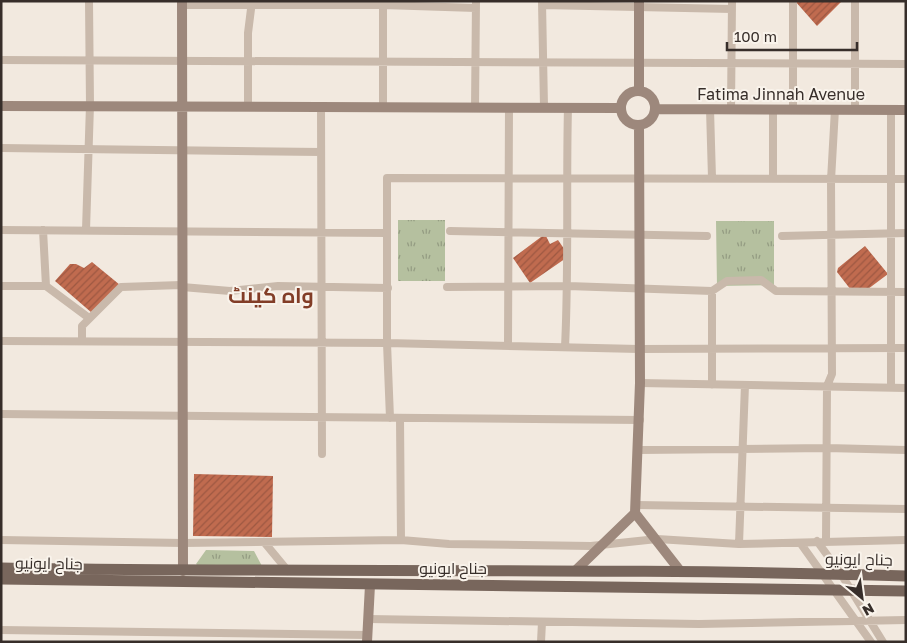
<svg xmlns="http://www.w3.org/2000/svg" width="907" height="643" viewBox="0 0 907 643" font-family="'Golos Text',Cairo,sans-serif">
<defs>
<pattern id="grass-tufts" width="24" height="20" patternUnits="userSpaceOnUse" patternTransform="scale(1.25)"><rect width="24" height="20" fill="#b5c09f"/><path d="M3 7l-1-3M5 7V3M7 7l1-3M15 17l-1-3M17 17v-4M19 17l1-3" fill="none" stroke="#949c82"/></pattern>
<pattern id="building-hatch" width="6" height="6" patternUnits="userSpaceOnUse" patternTransform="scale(1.25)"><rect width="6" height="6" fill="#c06b4f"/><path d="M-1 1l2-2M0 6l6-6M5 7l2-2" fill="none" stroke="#9d5842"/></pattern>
</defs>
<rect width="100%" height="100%" fill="#f2e9df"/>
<path fill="url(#grass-tufts)" d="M398,220H445V281H398Z
M716,221H774V285L717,286Z
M206,550L254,551L263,568L199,567L196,564Z"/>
<path fill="url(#building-hatch)" d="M795,1H842L817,26Z
M545,234L550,244L558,240L569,256L530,283L513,258Z
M865,246L888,274L864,292L851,290L837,272L838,268Z
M92,262L120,285L92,313L55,281L70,264H76L84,268Z
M194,474L273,476L272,537L193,536Z"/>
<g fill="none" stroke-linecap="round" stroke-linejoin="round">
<path stroke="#c9b9ab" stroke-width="8" d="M793,1V109
M542,2L544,107
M182,5H383L476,8
M542,5L732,9
M1,60L906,64
M248,106V33L252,1
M321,106L322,454
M383,107V1
M475,108L476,1
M710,109L712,178
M731,109L732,1
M855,110V1
M1,148L321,152
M773,179V109
M1,230L387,233
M86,230L90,105L89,1
M450,231L707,236
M782,236L906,233
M1,286H46L43,230
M46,286L89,318
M182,287L230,291L278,286L388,288
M447,287L568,286L712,291L727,281L761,280L776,291L906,292
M1,341L387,343L639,349L906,348
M82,341V326L121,287L181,285
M508,346L509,107
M565,347C569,267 566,187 568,107
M640,383L906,388
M712,385V291
M891,387V110
M1,414L640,420
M390,418L387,343V178L906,179
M400,418L401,540
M639,450L827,448L906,450
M636,505L906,509
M1,540L183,543L401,540L449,544L591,546L657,539L739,544L906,540
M817,541L841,574L883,642
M826,541L827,386L832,374L831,180L835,109
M264,542L288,571
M739,544L745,385
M801,544L871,642
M368,619L699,624L906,620
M1,630L368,635
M541,642L542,622"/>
<path stroke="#9d887c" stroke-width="10" d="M182,1L183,571
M639,91V1
M621 108a17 17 0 1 1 34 0a17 17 0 1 1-34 0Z
M1,106L621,108
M656,109L906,110
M639,125L640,383L635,513L681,572
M575,571L635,513
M367,642L370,585"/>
<path stroke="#78665c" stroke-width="11" d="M1,568C303,573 604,567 906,576
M1,579L906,591"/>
</g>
<g text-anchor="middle" stroke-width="4" stroke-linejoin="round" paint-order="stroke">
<g font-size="16" fill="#372e2a" stroke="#f9f3eb">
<text x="781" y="100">Fatima Jinnah Avenue</text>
<text transform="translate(859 559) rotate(1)" y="6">جناح ایونیو</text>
<text transform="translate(49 563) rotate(1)" y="6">جناح ایونیو</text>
<text x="453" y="574">جناح ایونیو</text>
</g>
<g font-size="21" font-weight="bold" fill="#823d27" stroke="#f9f3eb">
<text x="271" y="303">واہ کینٹ</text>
</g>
</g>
<rect width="907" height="643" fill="none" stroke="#372e2a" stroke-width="5"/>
<g transform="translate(862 598) rotate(151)" stroke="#f9f3eb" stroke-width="4" paint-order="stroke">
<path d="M0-4L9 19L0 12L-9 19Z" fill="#372e2a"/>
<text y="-8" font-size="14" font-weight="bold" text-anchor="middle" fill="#372e2a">N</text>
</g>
<path d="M727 42v8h130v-8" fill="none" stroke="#372e2a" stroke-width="2.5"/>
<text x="734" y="42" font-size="15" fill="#372e2a" stroke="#f9f3eb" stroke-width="4" paint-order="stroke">100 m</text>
</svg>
